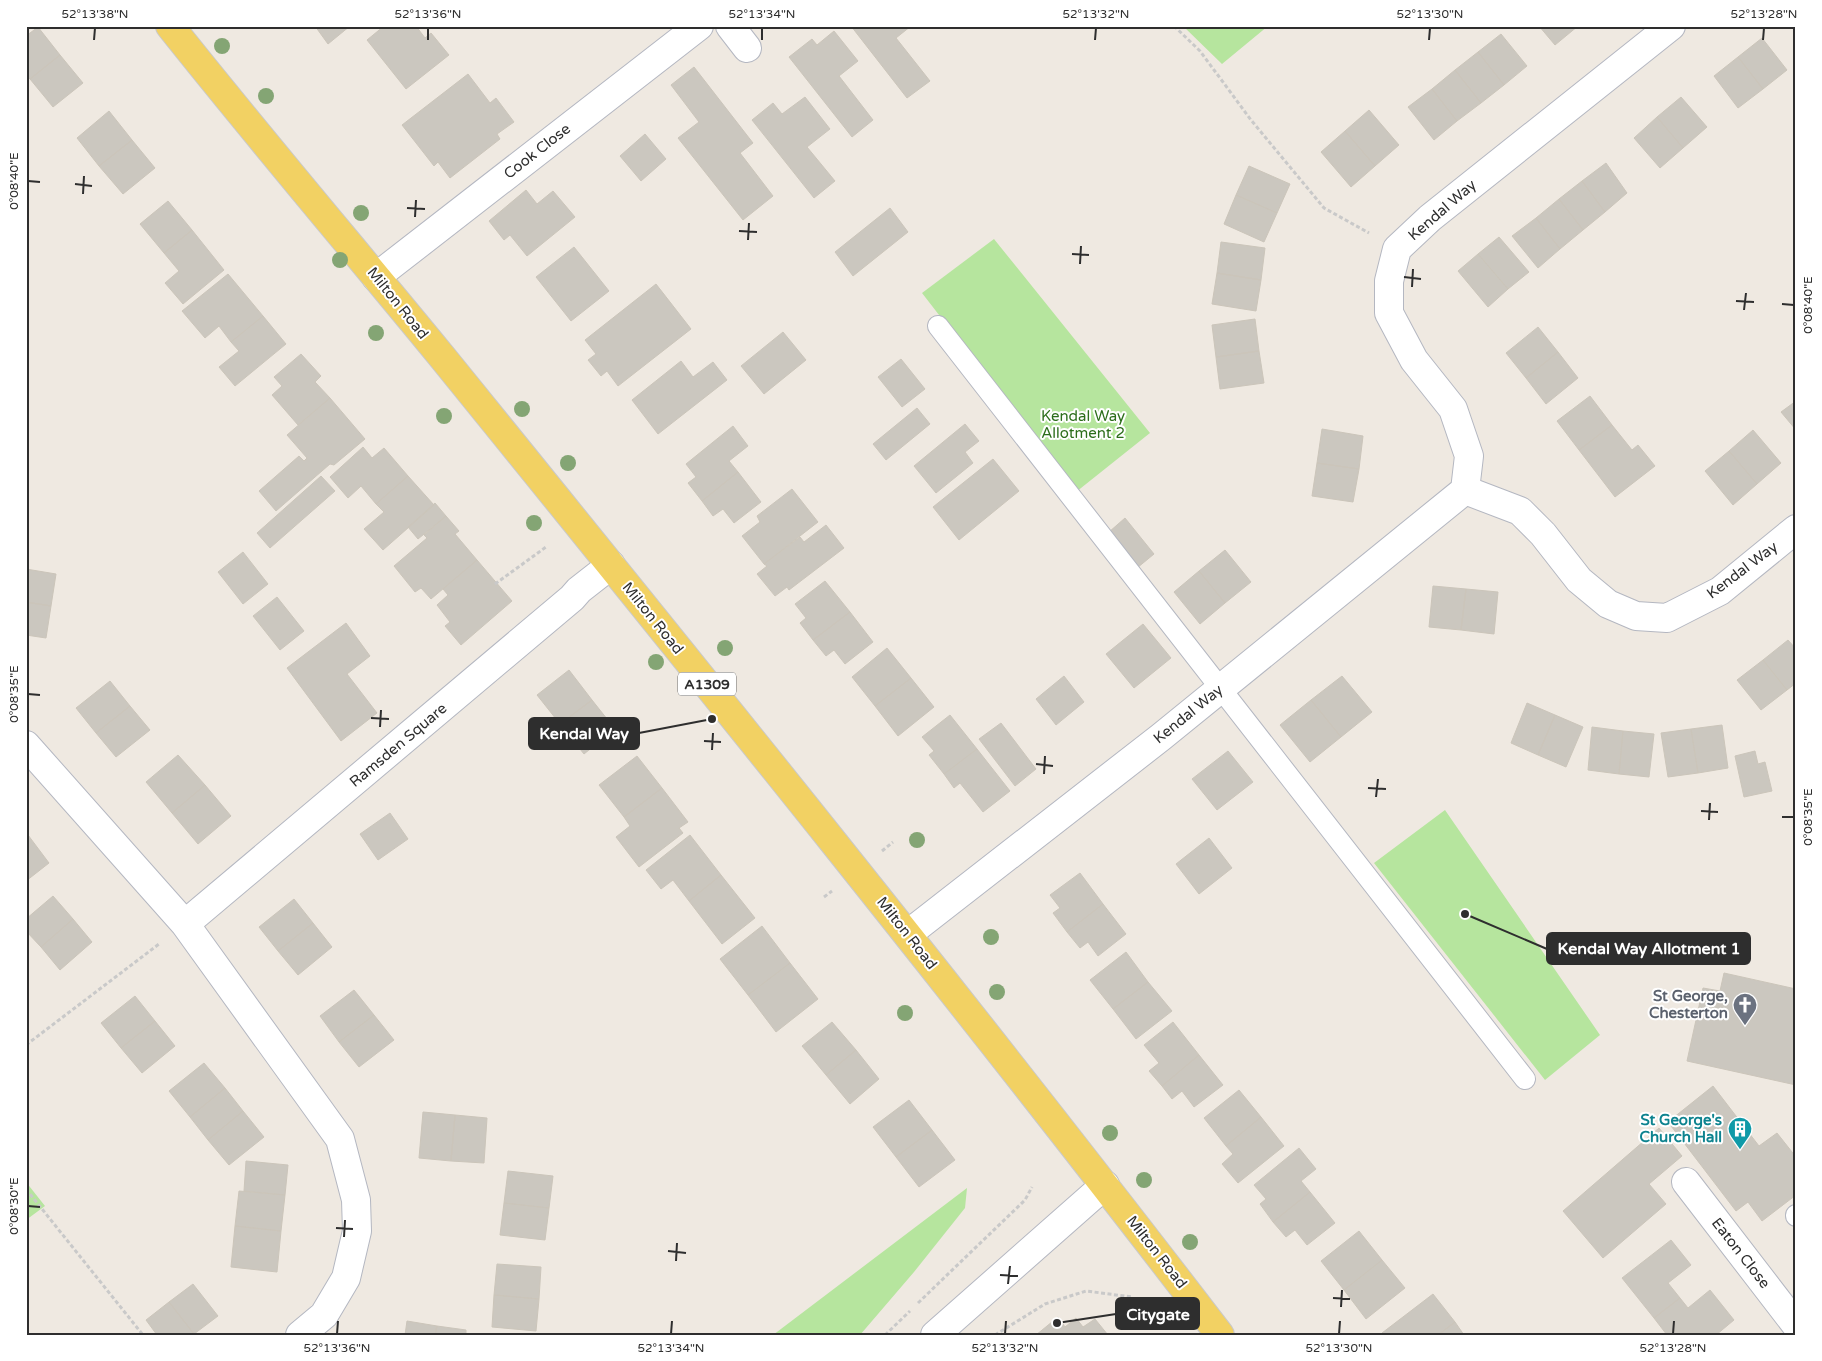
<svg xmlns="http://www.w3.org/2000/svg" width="1822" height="1361" viewBox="0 0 1822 1361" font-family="'Varela Round',sans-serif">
<rect width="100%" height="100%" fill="#efe9e1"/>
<path fill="#b6e59e" d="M1183,26H1268L1222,64Z
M994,239L1150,433L1076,492L922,293Z
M1445,810L1600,1035L1545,1080L1374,863Z
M26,1182L45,1206L26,1220Z
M967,1188L965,1208L914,1272L860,1335H773Z"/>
<path fill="#cbc7bf" stroke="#cbc5ba" d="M315,26H350L328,44Z
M384,26H416L425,38L431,33L449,55L406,89L367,40Z
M851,26H911L896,38L930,81L907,98Z
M1539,26H1578L1555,45Z
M38,27L60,55L30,79L26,75V36Z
M834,31L858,61L839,76L873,120L852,137L789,57L812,39L817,45Z
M1501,34L1527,66L1504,85L1478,52Z
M1762,38L1787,70L1763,89L1738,57Z
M1478,52L1504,85L1481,103L1455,70Z
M60,55L83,83L53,107L30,79Z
M1738,57L1763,89L1738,108L1714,76Z
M694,67L753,143L740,153L773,196L743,220L678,138L699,122L671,85Z
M1455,70L1481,103L1457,121L1432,89Z
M468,74L490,103L496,98L514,122L497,134L500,139L450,178L438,162L434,166L402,125Z
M1432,89L1457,121L1434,140L1408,107Z
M805,97L830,129L807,147L835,181L814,198L752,120L773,103L782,114Z
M1681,97L1707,127L1683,148L1657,117Z
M1369,110L1399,145L1375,166L1345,131Z
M109,111L132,140L99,166L77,138Z
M1657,117L1683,148L1660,168L1634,138Z
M1345,131L1375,166L1351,187L1321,152Z
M645,134L666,159L641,181L620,156Z
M132,140L155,168L123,194L99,166Z
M1606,163L1627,193L1605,212L1582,181Z
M1249,166L1290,184L1277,213L1236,195Z
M1582,181L1605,212L1583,230L1559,199Z
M526,190L537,204L553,191L575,217L527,256L510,235L504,240L489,221Z
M1236,195L1277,213L1264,242L1224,224Z
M1559,199L1583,230L1560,249L1536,218Z
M168,201L192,230L164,253L140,224Z
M890,208L908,232L853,276L835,252Z
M1536,218L1560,249L1538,268L1512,236Z
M192,230L224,270L183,304L165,283L179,271L164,253Z
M1499,237L1529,272L1508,289L1478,254Z
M1221,242L1265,248L1261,280L1217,273Z
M574,247L609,291L571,321L536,277Z
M1478,254L1508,289L1488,307L1458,271Z
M1217,273L1261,280L1256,311L1212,304Z
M228,274L263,316L231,342L219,326L205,338L182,311Z
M656,284L691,329L618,386L607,371L601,376L588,360L596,354L585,340Z
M263,316L286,344L235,386L219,367L239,351L231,342Z
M1255,319L1259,351L1216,357L1212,325Z
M1538,327L1558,352L1526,378L1506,353Z
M783,332L806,360L764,394L741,366Z
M1259,351L1264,383L1220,389L1216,357Z
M1558,352L1578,378L1546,404L1526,378Z
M301,354L321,376L315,382L330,398L298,425L272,395L282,386L274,377Z
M901,359L925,389L902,407L878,377Z
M681,361L693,377L713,362L727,380L658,434L632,400Z
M1590,396L1612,425L1579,450L1557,421Z
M330,398L365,439L334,465L330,464L276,511L259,491L299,456L304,461L307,458L287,435Z
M1796,401V430L1781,412Z
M917,408L930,424L886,460L873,444Z
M965,424L979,441L965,452L973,463L936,493L914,466Z
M1612,425L1632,450L1638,445L1655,466L1615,497L1579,450Z
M733,426L748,446L729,461L738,472L702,501L688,483L696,477L686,464Z
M1322,429L1363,436L1359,469L1317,463Z
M1753,430L1781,463L1757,484L1729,451Z
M363,447L372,458L384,448L408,476L376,504L361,486L348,498L330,477Z
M1729,451L1757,484L1733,505L1705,471Z
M993,459L1019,491L959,540L933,507Z
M1317,463L1359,469L1353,502L1312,496Z
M738,472L761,502L734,523L723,509L713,516L702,501Z
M321,476L335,491L270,548L257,533Z
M408,476L434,505L383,550L364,529L384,512L376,504Z
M792,489L818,522L764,564L742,536L760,522L757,516Z
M435,503L446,516L418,539L408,527Z
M446,516L459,531L455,534L477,560L431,599L421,588L415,592L394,566L427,538L424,535Z
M1125,518L1154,554L1137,568L1109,532Z
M826,525L844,548L789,590L787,587L775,596L757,574L767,566L764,564L800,537L804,542Z
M1225,550L1251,582L1225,603L1199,571Z
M243,552L268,584L243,604L218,572Z
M477,560L512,601L461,645L445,626L450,622L437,605L448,595L443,589Z
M26,569L56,574L51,606L26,602Z
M1199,571L1225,603L1200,624L1174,592Z
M825,581L850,612L813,640L800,623L806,618L795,604Z
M1433,586L1466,589L1461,630L1429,627Z
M1466,589L1498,592L1494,634L1461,630Z
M277,597L304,631L280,650L253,616Z
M26,602L51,606L46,638L26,635Z
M850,612L873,642L845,664L834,650L826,656L813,640Z
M346,623L370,656L347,674L377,713L341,741L287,668Z
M1143,624L1171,658L1134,688L1106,654Z
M1788,640L1796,649V683L1787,690L1763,660Z
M887,648L911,678L875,706L852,677Z
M1763,660L1787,690L1761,710L1737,680Z
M569,670L592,700L560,724L537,695Z
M1064,676L1084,702L1056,725L1036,699Z
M1342,676L1372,712L1341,737L1311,700Z
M911,678L934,707L898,736L875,706Z
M110,681L130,706L96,733L76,708Z
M592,700L615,729L584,754L560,724Z
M1311,700L1341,737L1310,762L1280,725Z
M1527,703L1555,715L1538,755L1511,743Z
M130,706L150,730L116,757L96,733Z
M950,715L977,749L944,774L929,755L934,751L922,737Z
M1555,715L1583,727L1566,767L1538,755Z
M1001,723L1036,769L1015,786L979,739Z
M1722,725L1728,768L1698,773L1691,729Z
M1592,727L1623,731L1619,774L1588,770Z
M1691,729L1698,773L1668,777L1661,733Z
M1623,731L1654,734L1649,777L1619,774Z
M977,749L1010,791L983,812L960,783L954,788L944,774Z
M1228,751L1253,782L1217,810L1192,779Z
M1755,751L1758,764L1765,762L1772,791L1744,797L1735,756Z
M178,755L205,785L172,813L146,782Z
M637,756L662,788L624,817L599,785Z
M205,785L231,816L198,844L172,813Z
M662,788L688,822L679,828L683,833L639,867L616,837L630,826L624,817Z
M390,813L408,839L378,860L360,834Z
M28,835L49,863L26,881V836Z
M690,835L721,875L689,901L673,880L661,889L646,870Z
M1209,838L1232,868L1199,894L1176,864Z
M1080,873L1103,904L1067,932L1053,913L1060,908L1050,895Z
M721,875L755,918L722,944L689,901Z
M53,896L73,919L41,947L26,931V919Z
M294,899L313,923L278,951L259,927Z
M1103,904L1126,934L1098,956L1088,942L1080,948L1067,932Z
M73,919L92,942L60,970L41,947Z
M313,923L332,947L298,975L278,951Z
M762,926L790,963L748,995L720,959Z
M1126,952L1148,982L1113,1009L1090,980Z
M790,963L818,999L776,1032L748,995Z
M1724,973L1796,989V1085L1687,1061L1703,988L1720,991Z
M1148,982L1172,1011L1136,1039L1113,1009Z
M354,990L374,1015L339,1042L320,1016Z
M135,996L155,1021L121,1048L101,1023Z
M374,1015L394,1040L359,1067L339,1042Z
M155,1021L175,1046L142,1073L121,1048Z
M832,1022L856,1050L826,1075L802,1046Z
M1173,1022L1199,1055L1162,1086L1149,1071L1159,1063L1144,1045Z
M856,1050L879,1079L850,1104L826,1075Z
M1199,1055L1223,1085L1194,1107L1182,1091L1172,1099L1162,1086Z
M204,1063L225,1088L190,1117L169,1091Z
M1713,1086L1759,1146L1777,1133L1796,1157V1195L1762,1221L1748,1202L1736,1211L1668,1122Z
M225,1088L243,1111L208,1140L190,1117Z
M1239,1090L1261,1117L1226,1146L1204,1118Z
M909,1100L932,1130L896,1157L873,1127Z
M243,1111L264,1137L229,1165L208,1140Z
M423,1112L455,1115L451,1161L419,1158Z
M455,1115L487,1118L484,1163L451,1161Z
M1261,1117L1284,1146L1238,1183L1222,1164L1233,1154L1226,1146Z
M1659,1128L1682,1156L1649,1184L1666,1204L1603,1258L1563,1211Z
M932,1130L955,1160L919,1187L896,1157Z
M1299,1148L1316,1169L1301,1181L1310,1192L1273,1222L1260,1204L1266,1199L1254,1185Z
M246,1161L288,1165L285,1195L244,1191Z
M508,1171L553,1176L549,1208L504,1203Z
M239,1191L285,1195L281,1231L235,1226Z
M1310,1192L1335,1223L1307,1245L1295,1230L1286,1237L1273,1222Z
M504,1203L549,1208L545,1240L500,1235Z
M235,1226L281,1231L277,1272L231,1267Z
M1359,1231L1382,1260L1344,1290L1321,1261Z
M1671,1240L1691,1265L1668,1283L1680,1298L1654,1318L1622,1278Z
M1382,1260L1405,1288L1366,1319L1344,1290Z
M497,1264L541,1267L539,1299L494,1295Z
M193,1284L218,1316L194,1334L169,1302Z
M1710,1290L1734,1320L1716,1335H1667L1654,1318L1680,1298L1688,1308Z
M1433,1294L1455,1322L1438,1335H1383L1382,1333Z
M494,1295L539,1299L536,1331L492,1327Z
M169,1302L194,1334L193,1335H157L146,1320Z
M1058,1317L1065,1327L1076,1318L1083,1327L1095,1319L1108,1335H1036Z
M407,1321L437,1326L435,1335H405Z
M1455,1322L1464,1335H1438Z
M437,1326L466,1330V1335H435Z"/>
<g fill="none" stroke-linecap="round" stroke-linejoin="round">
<defs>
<path id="service" d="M938,326L1525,1079
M1796,1216V1215"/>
<path id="minor" d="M730,26L747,48
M376,277L699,26
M1465,490L1520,511L1543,534L1579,580L1608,604L1636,616L1667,618L1720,591L1796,529
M26,745L185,924L340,1139L356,1200L357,1231L346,1278L324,1315L300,1335
M185,924L572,598L579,590L611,565
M908,934L1161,737L1465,490L1469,456L1453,409L1414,360L1389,313V281L1397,249L1430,218L1671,26
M1686,1182L1796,1325
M935,1335L1105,1185"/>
<path id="primary" d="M170,26C259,138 352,247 443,358C705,681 967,1005 1220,1335"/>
</defs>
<use href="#service" stroke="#b4b7c1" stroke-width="22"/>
<use href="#minor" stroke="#b4b7c1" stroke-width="30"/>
<use href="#primary" stroke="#c9c9c9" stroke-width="30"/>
<path stroke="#c9c9c9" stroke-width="3" stroke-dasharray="4 2.5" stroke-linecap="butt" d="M1174,26L1200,51L1251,120L1324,208L1369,233
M495,584L546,547
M882,851L893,842
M824,897L832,891
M26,1045L159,944
M26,1189L143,1335
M918,1303L1025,1200L1032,1187
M885,1335L910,1311
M995,1335L1045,1304L1086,1291L1132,1297"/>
<use href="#service" stroke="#fff" stroke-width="20"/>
<use href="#minor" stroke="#fff" stroke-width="28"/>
<use href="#primary" stroke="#f2d163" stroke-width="28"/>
</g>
<g fill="#84a574">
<circle cx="222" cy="46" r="8"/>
<circle cx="266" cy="96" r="8"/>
<circle cx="361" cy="213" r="8"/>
<circle cx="340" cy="260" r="8"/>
<circle cx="376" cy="333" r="8"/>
<circle cx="522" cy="409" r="8"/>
<circle cx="444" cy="416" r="8"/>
<circle cx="568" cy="463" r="8"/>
<circle cx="534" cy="523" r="8"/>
<circle cx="725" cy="648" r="8"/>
<circle cx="656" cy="662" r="8"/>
<circle cx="917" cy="840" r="8"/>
<circle cx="991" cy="937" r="8"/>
<circle cx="997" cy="992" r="8"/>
<circle cx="905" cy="1013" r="8"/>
<circle cx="1110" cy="1133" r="8"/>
<circle cx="1144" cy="1180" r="8"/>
<circle cx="1190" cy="1242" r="8"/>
</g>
<path fill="none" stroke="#2e2e2e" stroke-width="2" d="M94,40L95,28M428,40V28M762,40V28M1095,40L1096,28M1429,40L1430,28M1763,40L1764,28M28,181L40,182M75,184L92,186M83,194L84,176M407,208L425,209M415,217L416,200M739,231L757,232M748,240L749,223M1072,254L1089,255M1080,264L1081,246M1404,277L1421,279M1412,287L1413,269M1736,301L1754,302M1782,304L1794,305M1744,310L1746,293M28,694L40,695M371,718L389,719M380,727L381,710M704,741L721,742M712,750L713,733M1036,764L1053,766M1044,774L1045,756M1368,788L1386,789M1376,797L1378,779M1701,811L1718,812M1782,817H1794M1709,820L1710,803M28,1206L40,1207M336,1228L353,1229M344,1237L345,1220M668,1251L686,1253M676,1261L677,1243M1000,1275L1018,1276M1008,1284L1010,1266M1333,1298L1350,1299M1341,1307L1342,1290M337,1334L338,1321M671,1334L672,1321M1005,1334L1006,1321M1339,1334L1340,1321M1673,1334L1674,1321"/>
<defs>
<symbol id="church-pin" viewBox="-11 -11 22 30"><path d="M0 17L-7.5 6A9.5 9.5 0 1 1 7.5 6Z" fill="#6b7280" stroke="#fff"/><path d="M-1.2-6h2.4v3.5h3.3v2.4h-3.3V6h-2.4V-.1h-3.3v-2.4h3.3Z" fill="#fff"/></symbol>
<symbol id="building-pin" viewBox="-11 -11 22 30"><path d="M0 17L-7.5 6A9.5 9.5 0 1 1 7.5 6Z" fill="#0f9aa8" stroke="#fff"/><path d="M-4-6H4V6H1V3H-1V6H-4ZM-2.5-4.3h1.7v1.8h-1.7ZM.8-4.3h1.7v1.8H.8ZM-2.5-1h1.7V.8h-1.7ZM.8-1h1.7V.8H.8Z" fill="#fff"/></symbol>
</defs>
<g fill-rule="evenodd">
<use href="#church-pin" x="1731" y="991" width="28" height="38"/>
<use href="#building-pin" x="1726" y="1115" width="28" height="38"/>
</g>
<g text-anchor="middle" stroke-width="4" stroke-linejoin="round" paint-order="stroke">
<rect fill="#fff" stroke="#6d6d6d" stroke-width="1" x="678" y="672.5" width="58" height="23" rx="4"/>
<g font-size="14" font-weight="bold" fill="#2e2e2e">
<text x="707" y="689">A1309</text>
</g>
<g font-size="15" fill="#2e2e2e" stroke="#fff">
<text transform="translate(537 151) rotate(-38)" y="5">Cook Close</text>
<text transform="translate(1442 210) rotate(-41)" y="5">Kendal Way</text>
<text transform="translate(398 303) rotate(51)" y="5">Milton Road</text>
<text transform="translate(1742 570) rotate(-37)" y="5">Kendal Way</text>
<text transform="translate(653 618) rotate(51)" y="5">Milton Road</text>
<text transform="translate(1188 714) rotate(-39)" y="5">Kendal Way</text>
<text transform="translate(398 745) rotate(-40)" y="5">Ramsden Square</text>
<text transform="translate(907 933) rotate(52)" y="5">Milton Road</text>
<text transform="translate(1157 1252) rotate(52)" y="5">Milton Road</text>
<text transform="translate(1741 1253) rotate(52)" y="5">Eaton Close</text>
</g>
<g font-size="15" fill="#2c6e1b" stroke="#fff">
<text x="1083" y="421">Kendal Way<tspan x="1083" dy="17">Allotment 2</tspan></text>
</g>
<g font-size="15" font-weight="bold" fill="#5b616d" stroke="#fff" text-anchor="end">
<text x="1728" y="1001">St George,<tspan x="1728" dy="17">Chesterton</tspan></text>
</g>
<g font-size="15" font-weight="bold" fill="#0d838f" stroke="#fff" text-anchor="end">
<text x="1722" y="1125">St George's<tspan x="1722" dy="17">Church Hall</tspan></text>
</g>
</g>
<path fill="none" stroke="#2e2e2e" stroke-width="2" d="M712 719L639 733M1465 914L1547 949M1057 1323L1116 1314"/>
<g fill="#2e2e2e" stroke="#fff" stroke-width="2">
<circle cx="712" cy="719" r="5"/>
<circle cx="1465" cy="914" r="5"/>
<circle cx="1057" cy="1323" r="5"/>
</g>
<g fill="#2e2e2e" stroke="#2e2e2e" stroke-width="2">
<rect x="529" y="718" width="110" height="31" rx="5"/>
<rect x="1547" y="933" width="203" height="31" rx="5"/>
<rect x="1116" y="1298" width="83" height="31" rx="5"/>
</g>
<g font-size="16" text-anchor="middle" font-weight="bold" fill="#fff">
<text x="584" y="739">Kendal Way</text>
<text x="1649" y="954">Kendal Way Allotment 1</text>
<text x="1158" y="1320">Citygate</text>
</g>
<rect width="1822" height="1361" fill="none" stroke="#ffffff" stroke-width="55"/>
<rect x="28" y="28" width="1766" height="1306" fill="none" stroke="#2e2e2e" stroke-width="2"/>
<g font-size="12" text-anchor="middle" fill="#2e2e2e">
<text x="95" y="18">52°13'38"N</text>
<text x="428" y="18">52°13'36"N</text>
<text x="762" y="18">52°13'34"N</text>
<text x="1096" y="18">52°13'32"N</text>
<text x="1430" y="18">52°13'30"N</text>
<text x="1764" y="18">52°13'28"N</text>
<text transform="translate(14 181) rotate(-90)" y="4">0°08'40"E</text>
<text transform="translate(1808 305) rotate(-90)" y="4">0°08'40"E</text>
<text transform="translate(14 694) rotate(-90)" y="4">0°08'35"E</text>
<text transform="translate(1808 817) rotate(-90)" y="4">0°08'35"E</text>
<text transform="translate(14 1206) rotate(-90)" y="4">0°08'30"E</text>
<text x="337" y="1352">52°13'36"N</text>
<text x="671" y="1352">52°13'34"N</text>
<text x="1005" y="1352">52°13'32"N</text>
<text x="1339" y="1352">52°13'30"N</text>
<text x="1673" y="1352">52°13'28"N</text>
</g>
</svg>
